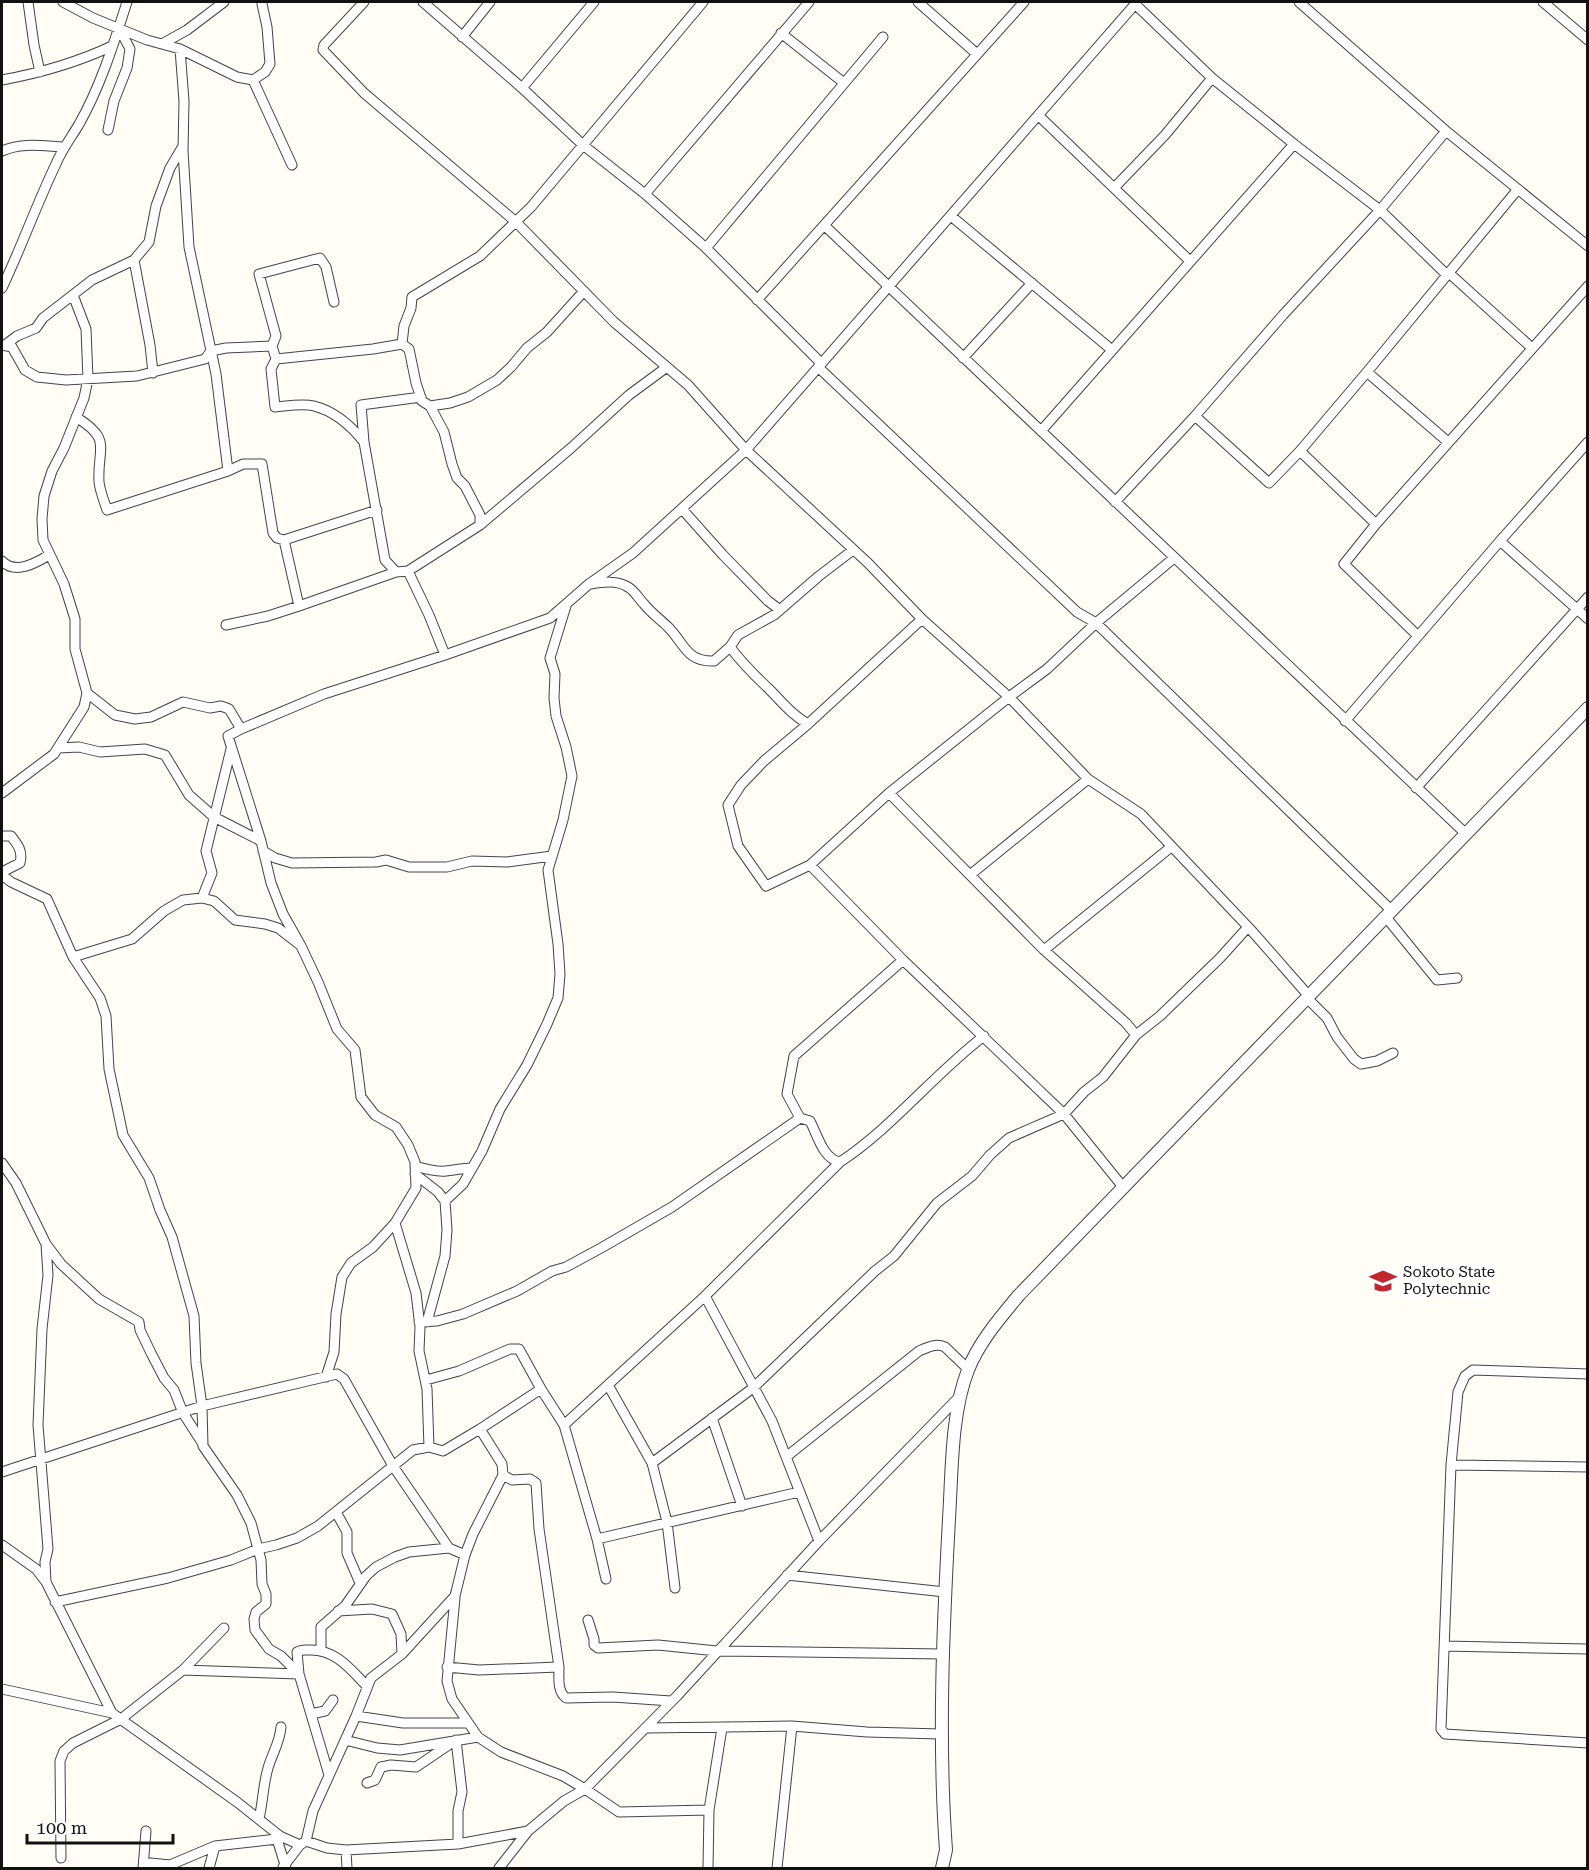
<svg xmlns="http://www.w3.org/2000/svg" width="1589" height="1870" viewBox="0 0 1589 1870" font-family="'Roboto Serif',serif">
<rect width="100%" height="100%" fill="#fffdf5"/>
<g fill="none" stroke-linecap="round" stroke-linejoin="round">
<defs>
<path id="minor" d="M28,2L34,45L40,72
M63,2L93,18L147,40L180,49L237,77L253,80L292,165
M364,2L324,45L323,50L364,93L516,222L614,322L688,385L746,450L868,563L922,619L1009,697L1088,779L1141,814L1251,930L1308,995
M423,2L522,88L583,145L645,194L706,248L821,363
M918,2L977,54
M1299,2L1446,131L1588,246
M1543,2L1588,40
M1135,4L1212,78L1294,144L1380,210L1447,275
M781,33L844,83
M462,37L490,2
M162,44L187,30L224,2
M2,80C40,73 76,63 112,46
M253,80L265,72L270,64L267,27L262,4
M522,88L594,2
M1039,116L1190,261
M108,130L114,101L127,68L130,49L119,28
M2,151C21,142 43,146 64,147
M1114,188L1165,135L1212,78
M645,194L809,2
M951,216L1112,350
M825,226L1465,833
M706,248L883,37
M134,260L150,345L153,373
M1449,273L1532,348
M2,288C21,248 36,206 55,166C61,151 70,139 78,126C100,88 114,43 127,2
M73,295L86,329L88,379L84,398L64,448L52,471L44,496L42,519L43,540L64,584L75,619V649L87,693L115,715L135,719L151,717L183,702L210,708L221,706L229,709L241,729L228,736L261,841L271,883L283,914L301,946L318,982L337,1029L355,1050L361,1097L375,1115L396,1127L408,1145L415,1162L416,1188L395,1223L373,1247L351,1263L342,1277L336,1314L334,1352L326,1377
M757,300L1024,2
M402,344L409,349L416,383L422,401L430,406L450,403L468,397L497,380L511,367L527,348L547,332L584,291
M2,345L12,347L25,370L37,377L66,380L137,376L205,359L211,351L226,348L272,346L276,359L373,349L402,344L404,326L411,308L412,297L480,256L531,207L703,2
M5,345L17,336L36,328L43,318L92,280L134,260L149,242L156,206L170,168L183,146
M272,346L276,336L259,274L320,258L326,267L334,302
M963,358L1032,283
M276,359L271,369L275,407C287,406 303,403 314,406C334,411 352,427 364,442
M818,367L1077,612L1096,623L1391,910
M1367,372L1448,442
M430,406L444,432L452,464L457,478L465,486L480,515V525
M1195,416L1269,483L1300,451L1376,524
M76,417C113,440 97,447 99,482C100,491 104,501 107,510L228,471L216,374L189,247L183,151L184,101L180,49
M1041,431L1294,144
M1300,451L1367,372L1518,189
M228,471L243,464H262L273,533L277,538L284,540L377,510
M1115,502L1195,416L1283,315L1380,210L1446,131
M682,509L723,555L768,601L780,610
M284,540L299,606L396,572
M1500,541L1588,619
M2,561C15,575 36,563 49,555
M408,571L396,572L385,560L364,442L361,405L421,397
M591,584C603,582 617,580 628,587C634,590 639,599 644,604C651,613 660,619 668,627C685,644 686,662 714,661L730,647L738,635L774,615L819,576L853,550
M922,619L808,724L764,761L741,785L728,805L738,846L766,886L810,865L903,960L1064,1114L1123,1187
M226,625L268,616L299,606
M1418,636L1344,564L1376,524L1588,286
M730,647C742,663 754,675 769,689C782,702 792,715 808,724
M445,655L429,615L408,571L480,525L571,448L629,395L667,367
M1345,721L1500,541L1588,442
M241,729L324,694L445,655L550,618L589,584L633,553L746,450L1137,2
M58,748L79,747L100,752L145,749L165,755L189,795L214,817L261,841
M1416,788L1588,597
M2,793L54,754L84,707L87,693
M889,793L1044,950L1126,1023L1136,1035
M2,836H11C18,845 23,851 20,863L2,872
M263,851L275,858L292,863L376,862L386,860L409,867H447L472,861L507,862L552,856
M810,865L889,793L1009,697L1047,669L1096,623L1174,558
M2,875L11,882L47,899L73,957L100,998L106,1016L109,1069L123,1135L149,1178L160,1210L172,1237L194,1316L196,1363L202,1406L203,1446L237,1495L251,1523L261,1560L262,1584L266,1594V1604L256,1612L254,1619L255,1630L269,1649L281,1656L299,1674L183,1670
M970,875L1088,779
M202,898L212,873L206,851L231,749
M1385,916L1437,980L1457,978
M1044,950L1171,847
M73,957L132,939L164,911L183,900L202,898L214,901L235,920L265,924L278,928L300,945
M903,960L794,1056L787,1094L800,1118L810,1121C818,1136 823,1159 840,1162C893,1127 933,1075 984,1036
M1306,997L1327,1018L1337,1037L1354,1059L1361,1064L1377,1061L1393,1053
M2,1163L16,1183L46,1244L61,1264L99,1299L139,1322L140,1330L151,1353L164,1378L174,1390L183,1413L203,1444
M415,1166C425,1169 436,1172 446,1171C455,1170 463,1168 472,1168
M415,1174L438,1192L445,1201
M395,1223L416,1293L420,1327L419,1351L427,1389L429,1447
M705,1296L772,1421L819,1541
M419,1322L437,1321L463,1314L517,1291L552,1271L566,1267L601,1248L672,1207L800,1118
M427,1322L445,1256L447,1230L445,1201L463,1184L482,1151L500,1109L527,1065L547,1024L558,998L560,974L558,944L548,870L563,820L572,776L566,747L556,716L554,698L555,674L550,658L566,606
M1588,1374L1473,1370L1465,1376L1458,1392L1451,1465L1441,1729L1445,1734L1588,1743
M426,1380L459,1371L510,1349H519L541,1389L564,1425L597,1539L606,1579
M608,1385L652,1463L667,1522L675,1588
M712,1418L742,1506
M564,1425L705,1296L840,1162
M786,1457L919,1351C928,1347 936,1343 945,1347L968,1369
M652,1463L753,1388L875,1271L894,1256L937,1203L972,1176L990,1155L1009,1138L1064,1114L1084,1092L1103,1077L1136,1035L1160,1016L1220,958L1248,927
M1451,1465L1588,1467
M2,1472L202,1406L337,1374L344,1379L393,1466L449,1548
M503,1475L512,1480L530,1479L536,1483L539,1529L559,1667C559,1678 557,1691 566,1698L613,1697L671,1701
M336,1512L347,1532V1553L360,1583
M597,1539L799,1492
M2,1545L36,1569L46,1582L112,1713
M787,1575L945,1592
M46,1582L45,1562L48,1549L38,1425L42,1329L48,1275L46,1244
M455,1598L447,1681L452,1699L478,1737L501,1752L563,1776L585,1789L619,1812L709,1810
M55,1602L168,1578L231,1560L258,1549L276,1545L297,1538L318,1526L413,1450L429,1447L443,1451L480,1429L541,1389
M338,1611L372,1609L392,1614L401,1634L402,1654
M588,1620L594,1639V1645L598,1648L658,1645L717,1651L943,1654
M1445,1646L1588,1649
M321,1650V1627L345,1606L366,1576L376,1567L395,1557L409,1552L449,1548L465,1555
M447,1667L479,1670L559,1667
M2,1689L112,1713L237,1802L280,1836L300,1845L306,1841L327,1848L346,1850L458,1844L528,1831
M311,1714L325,1711L333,1700
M356,1716L403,1723H468
M645,1728L792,1726L867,1732L941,1734
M345,1740L377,1748L400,1750L478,1737
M329,1775L299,1674L297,1652C302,1649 305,1650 311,1650C336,1650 350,1669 367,1686
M367,1783L375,1780L381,1767L391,1765L416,1767L456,1740L462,1792L458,1811V1844
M259,1819C263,1802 263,1785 268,1768C272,1754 280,1742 281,1727
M277,1839L286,1868
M306,1841L313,1811L356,1716L371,1678L402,1654L455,1596L465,1555L473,1534L503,1475L502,1464L480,1429
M346,1850L347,1868
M61,1858L60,1761L64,1751L73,1743L121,1719L183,1670L224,1628
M283,1867L300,1845
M143,1868L146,1831
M144,1868L150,1863L170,1865L215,1846L277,1839L280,1836
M209,1868L215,1846
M499,1868L528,1831L564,1801L585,1789L677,1696L819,1541L960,1396
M708,1868L709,1810L722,1728
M777,1868L792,1726"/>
<path id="tertiary" d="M942,1868L946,1850C938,1740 943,1629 949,1519C952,1472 951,1413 968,1370C979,1342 1000,1318 1019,1295L1588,708"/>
</defs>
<use href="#minor" stroke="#444" stroke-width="11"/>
<use href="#tertiary" stroke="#444" stroke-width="14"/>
<use href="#minor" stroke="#fff" stroke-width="9"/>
<use href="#tertiary" stroke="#fff" stroke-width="12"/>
</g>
<defs>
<symbol id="university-bare" viewBox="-9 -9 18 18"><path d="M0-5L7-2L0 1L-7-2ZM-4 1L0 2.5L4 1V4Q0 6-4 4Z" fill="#c4262e" stroke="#fff" stroke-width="2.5" paint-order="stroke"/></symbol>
</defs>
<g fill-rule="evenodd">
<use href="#university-bare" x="1364" y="1262" width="38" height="38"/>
</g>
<g text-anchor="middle" stroke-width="6" stroke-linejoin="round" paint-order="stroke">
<g font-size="15" fill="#111" stroke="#fff" text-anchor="start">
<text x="1403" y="1277">Sokoto State<tspan x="1403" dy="17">Polytechnic</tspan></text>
</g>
</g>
<rect width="1589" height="1870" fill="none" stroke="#111111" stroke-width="6"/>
<path d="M27 1834v9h146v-9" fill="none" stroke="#111111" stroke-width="3"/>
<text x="36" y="1834" font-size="18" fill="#111111" stroke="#ffffff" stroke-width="4.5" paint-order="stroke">100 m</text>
</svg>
